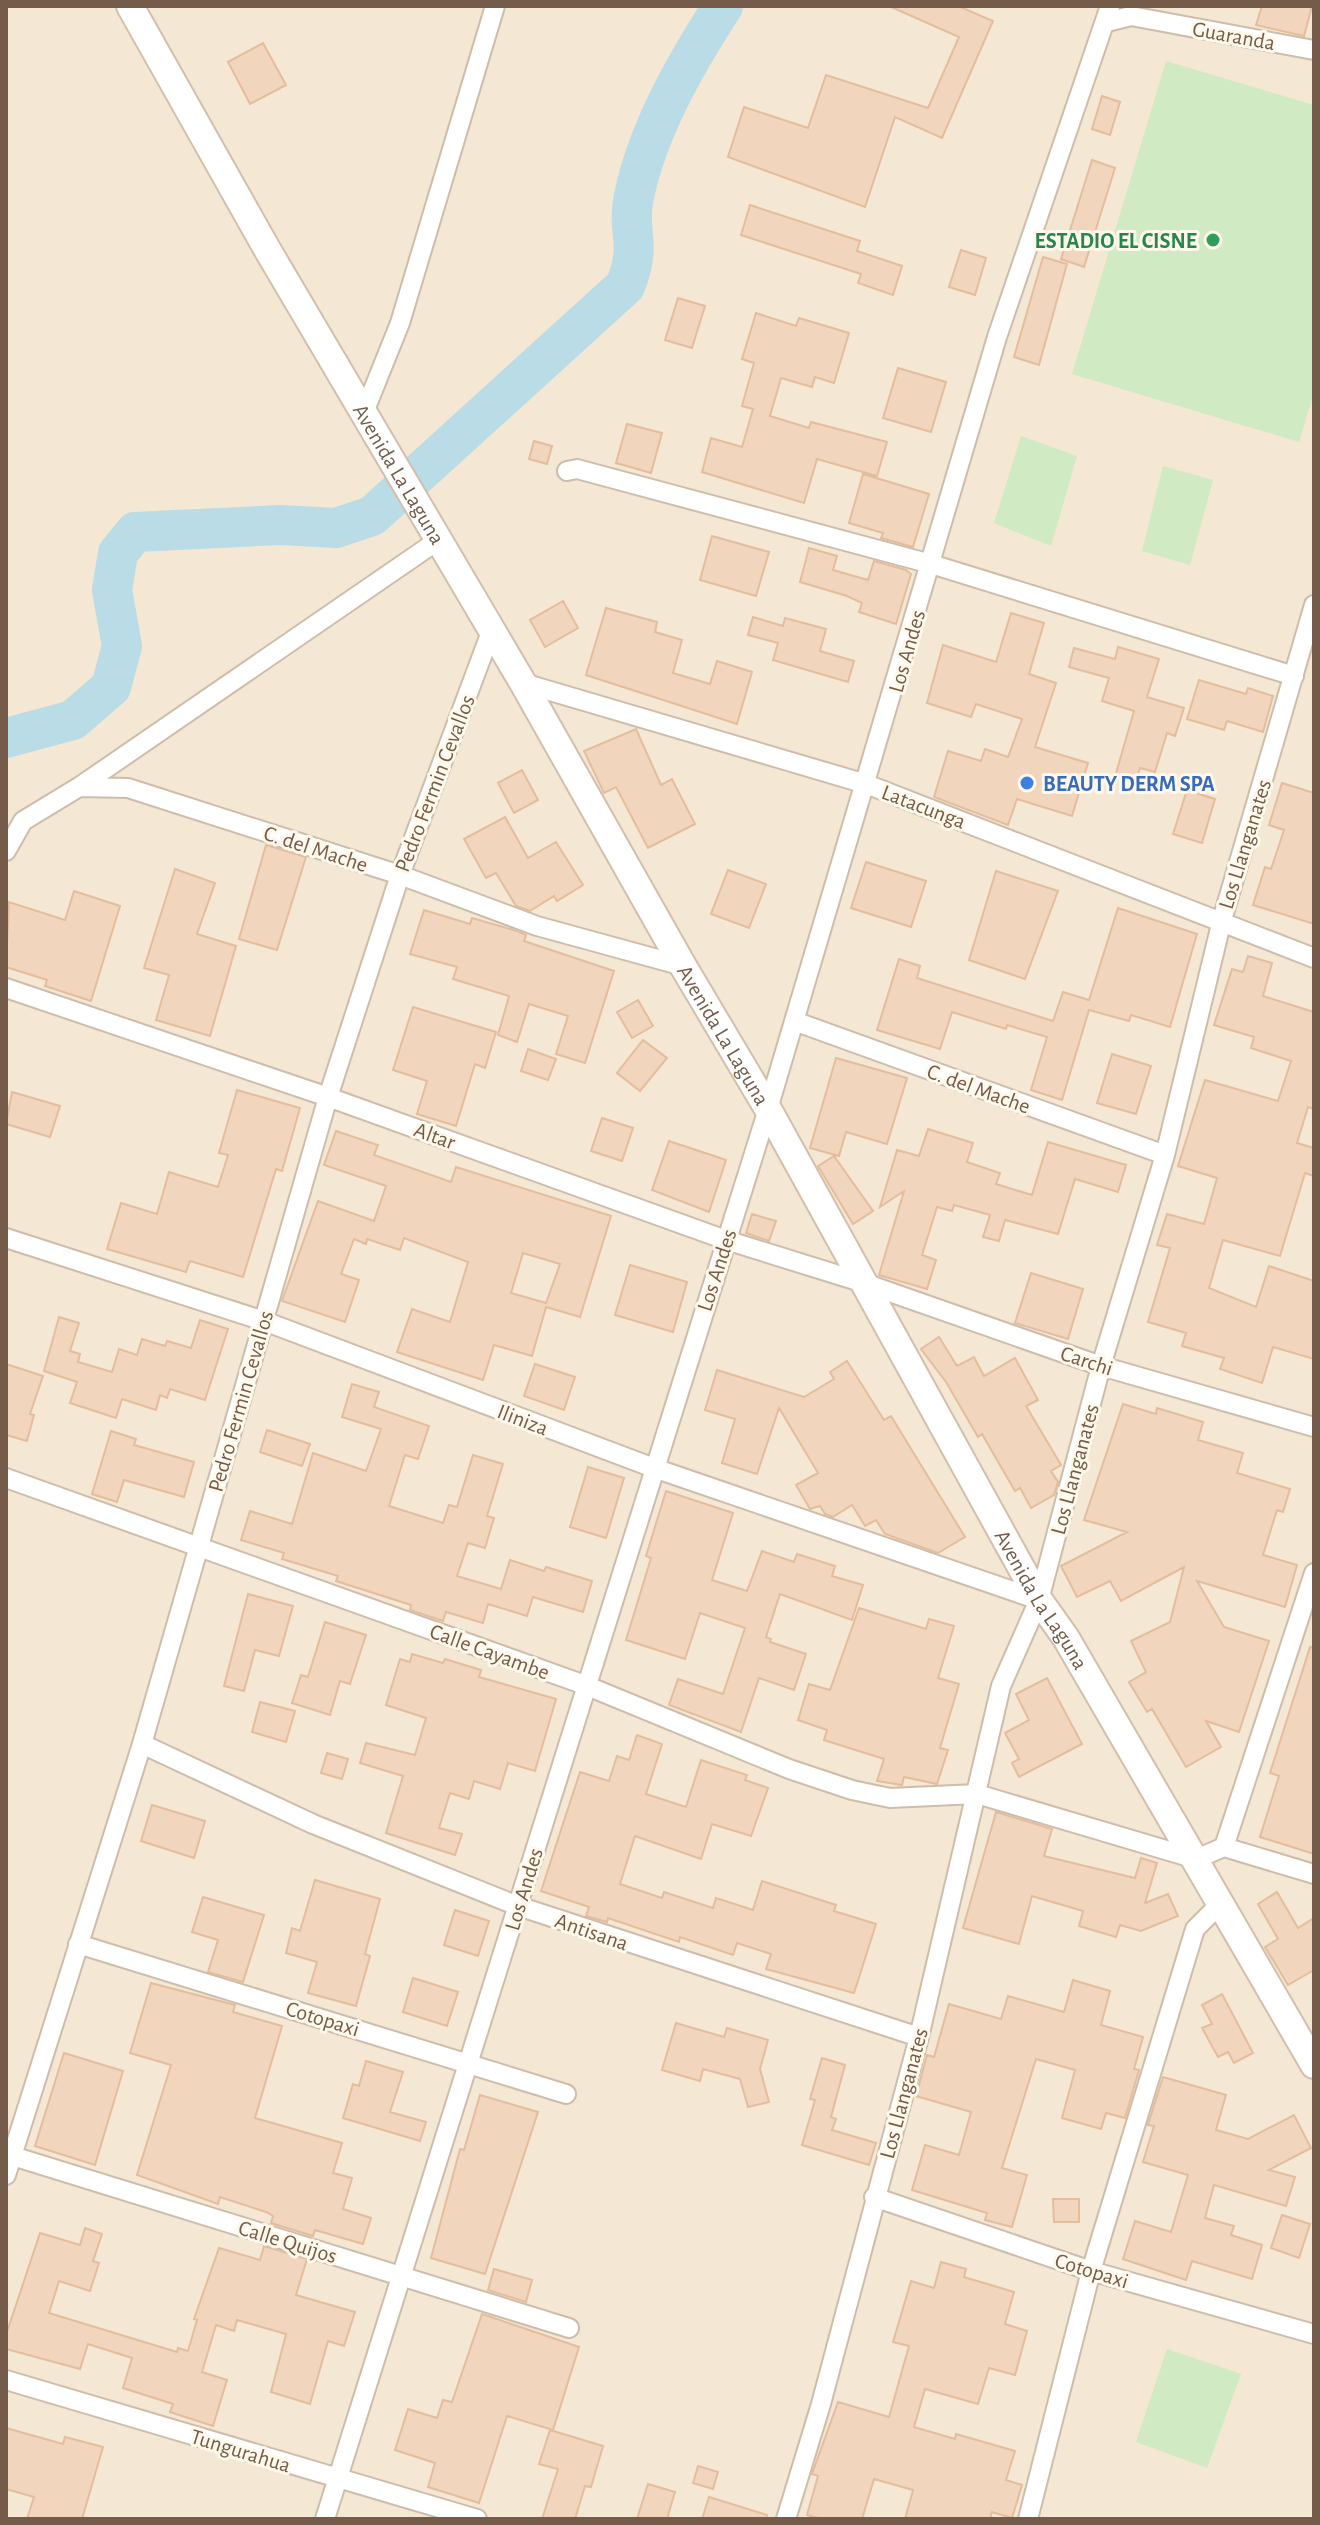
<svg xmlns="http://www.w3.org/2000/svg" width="1320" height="2525" viewBox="0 0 1320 2525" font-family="'Alegreya Sans',sans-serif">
<rect width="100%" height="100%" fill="#fcf5e5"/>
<path fill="#f4e7d3" d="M6,6H1314V2519H6Z"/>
<path fill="#d0eac3" d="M1166,61L1314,105V392L1299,442L1072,374Z
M1021,436L1077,456L1051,546L994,523Z
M1163,466L1213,480L1190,565L1142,551Z
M1167,2349L1241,2374L1207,2468L1136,2442Z"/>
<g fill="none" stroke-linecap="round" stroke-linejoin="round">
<path stroke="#b9dce6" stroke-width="40" d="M6,738L73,720L111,687L122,646L112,590L118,553L135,532L280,525L336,528L372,516L625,286C643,243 626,232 634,196C648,129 686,63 723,6"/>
</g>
<path fill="#f1d5bd" stroke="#e4bd9d" stroke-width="2" fill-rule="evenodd" d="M889,6H958L993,21L942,138L895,117L865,207L728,157L744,107L808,128L826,75L928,108L959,37Z
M1262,6H1312L1304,36L1256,25Z
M263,43L286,85L250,104L228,62Z
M1102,96L1120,102L1110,135L1092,129Z
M1092,160L1115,168L1084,267L1061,259Z
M750,205L860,241L857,251L902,266L893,295L858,283L861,274L741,235Z
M961,250L986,258L975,295L949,287Z
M1043,257L1067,264L1039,365L1014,357Z
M678,298L705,306L692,348L665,340Z
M756,313L796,326L799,318L849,333L834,383L815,377L812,387L781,378L770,416L809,428L811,422L887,442L877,476L817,459L804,503L702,472L711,438L742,447L753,409L742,406L754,363L742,359Z
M898,368L946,382L931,432L883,418Z
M627,424L662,433L651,473L616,463Z
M534,441L552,446L547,464L529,459Z
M863,474L929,494L913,547L881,538L883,533L849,523Z
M712,536L769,552L756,596L700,580Z
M809,548L837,556L833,570L868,580L874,561L906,570L911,574L896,624L859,612L862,603L847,596L800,582Z
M563,601L578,628L545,647L530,620Z
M606,608L657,622L655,632L682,640L673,673L710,684L717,661L752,672L737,724L586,675Z
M1011,613L1044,623L1029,674L1056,683L1035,747L1088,763L1072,816L1017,799L1008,825L934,797L948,751L981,761L985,749L1008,757L1022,719L976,704L971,717L927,703L943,645L996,662Z
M753,617L783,626L785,618L826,629L820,651L854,661L848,682L773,660L778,643L748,635Z
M1118,647L1159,659L1147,697L1184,708L1175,736L1167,733L1155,772L1140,768L1135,783L1115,777L1134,711L1102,701L1109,678L1069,667L1074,648L1115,659Z
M1199,680L1246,694L1248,688L1273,696L1263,732L1227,721L1224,730L1187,719Z
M636,729L661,785L672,779L695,824L648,848L616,787L604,793L584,751Z
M522,770L538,800L514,813L498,783Z
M1282,783L1314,793V924L1253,905L1265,867L1271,869L1284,830L1269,825Z
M1187,790L1215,799L1202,843L1173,834Z
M505,817L528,858L556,842L583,885L557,901L554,896L530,911L516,906L496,873L486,878L464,839Z
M266,845L306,857L277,950L239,939Z
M866,862L926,881L911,927L851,908Z
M175,869L215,883L197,934L236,946L210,1036L156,1020L169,975L144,968Z
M728,870L766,884L749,928L711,914Z
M996,871L1058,891L1025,979L969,960Z
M74,891L120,906L91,1001L45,986L47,980L6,967L9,902L65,920Z
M1118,908L1197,934L1183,982L1170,1027L1131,1015L1129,1021L1089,1010L1062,1100L1031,1090L1047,1037L1007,1025L1006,1029L952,1012L940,1049L877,1030L899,959L920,966L917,978L1053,1021L1063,992L1089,1000Z
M424,910L470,924L472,918L517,931L526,935L524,941L614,971L585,1063L556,1054L568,1016L529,1004L517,1042L498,1035L509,996L453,979L457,967L410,954Z
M1248,956L1272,963L1263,996L1314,1012V1109L1308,1107L1297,1143L1314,1148V1176L1305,1173L1280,1256L1223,1240L1209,1288L1256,1307L1269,1266L1314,1281V1359L1273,1347L1262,1383L1220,1369L1224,1358L1182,1346L1186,1333L1148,1322L1170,1248L1157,1245L1167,1214L1204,1224L1217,1178L1178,1166L1205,1080L1278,1101L1291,1061L1251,1048L1254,1037L1214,1025L1232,969L1243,972Z
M638,1000L653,1026L632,1038L617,1012Z
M413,1007L496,1032L485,1068L475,1064L456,1126L417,1114L427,1081L393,1070Z
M643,1040L667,1058L640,1091L617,1073Z
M528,1049L556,1059L548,1080L521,1071Z
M1112,1054L1151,1066L1136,1114L1097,1103Z
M836,1058L907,1078L887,1144L846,1132L839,1156L810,1148Z
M237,1090L300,1108L282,1171L276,1169L243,1277L190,1261L186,1272L107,1249L121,1203L157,1214L169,1172L218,1187L228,1155L219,1153Z
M12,1092L60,1106L50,1137L6,1124Z
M602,1118L633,1128L622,1161L591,1151Z
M928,1129L973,1143L967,1162L1000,1173L996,1184L1032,1195L1048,1142L1126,1165L1118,1192L1075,1179L1058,1234L1005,1220L999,1241L983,1237L990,1215L954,1205L952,1211L937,1207L922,1255L936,1260L927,1289L879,1275L904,1191L880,1207L897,1150L919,1156Z
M336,1131L378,1145L374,1155L451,1182L456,1167L611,1216L580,1317L546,1307L532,1356L494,1345L483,1380L397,1352L412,1309L450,1322L468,1262L404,1238L400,1250L367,1239L366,1244L354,1239L341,1274L359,1280L345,1322L282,1301L318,1201L374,1221L386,1186L324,1165ZM523,1253L560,1264L546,1303L511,1293Z
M669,1141L726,1160L709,1212L652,1190Z
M834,1156L873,1211L853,1224L818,1166Z
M752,1214L776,1221L769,1241L746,1233Z
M630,1265L687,1282L673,1332L615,1315Z
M1031,1273L1083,1289L1068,1339L1015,1323Z
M59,1317L79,1323L70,1351L80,1354L78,1362L112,1372L119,1349L137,1355L142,1339L165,1346L167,1341L191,1348L200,1320L228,1329L205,1400L170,1389L167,1398L160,1395L156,1410L122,1399L116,1418L70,1403L77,1382L44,1371Z
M939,1337L957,1366L974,1357L984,1376L1015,1358L1038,1400L1026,1406L1061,1465L1051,1471L1058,1482L1054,1495L1031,1508L1020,1488L1015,1491L982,1434L978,1437L946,1382L921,1349Z
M847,1361L884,1420L891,1416L965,1537L938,1553L885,1534L876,1520L865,1526L852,1505L833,1517L825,1514L820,1506L810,1509L796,1485L818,1473L779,1408L757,1474L722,1463L735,1419L705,1410L717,1370L804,1397L834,1379L830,1372Z
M6,1364L43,1376L30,1414L34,1415L27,1441L6,1435Z
M535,1364L575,1377L564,1410L524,1396Z
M352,1384L379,1392L374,1407L429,1426L418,1459L405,1455L389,1506L443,1523L449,1505L457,1507L473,1455L503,1464L487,1516L494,1518L485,1548L468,1543L457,1576L501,1589L510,1560L544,1571L546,1567L592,1581L583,1612L533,1597L527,1616L488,1604L483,1623L446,1612L443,1621L410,1610L411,1605L336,1581L338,1576L282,1559L284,1553L241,1540L250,1511L292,1524L313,1453L366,1471L381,1429L342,1417Z
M1123,1404L1156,1414L1157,1408L1203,1422L1198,1440L1243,1453L1237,1473L1290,1489L1283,1512L1277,1510L1263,1555L1297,1565L1285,1607L1197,1581L1224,1627L1269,1641L1239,1732L1206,1721L1221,1747L1186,1767L1152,1709L1147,1712L1129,1682L1146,1672L1131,1641L1170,1622L1184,1567L1121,1601L1110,1581L1077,1597L1061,1566L1127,1532L1084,1520Z
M267,1430L310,1444L302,1466L260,1452Z
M111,1431L136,1439L134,1445L194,1462L184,1497L124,1480L117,1502L92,1494Z
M588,1467L624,1478L606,1538L570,1527Z
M666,1491L733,1513L712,1580L747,1591L762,1551L794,1562L797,1554L835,1566L832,1576L863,1585L852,1620L780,1594L766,1637L771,1639L770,1642L806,1654L794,1690L759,1678L741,1732L669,1705L678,1679L723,1694L745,1628L700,1613L685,1659L626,1640L651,1558L646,1556Z
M248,1594L293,1606L279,1656L255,1650L244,1691L224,1686Z
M859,1608L926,1629L929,1619L954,1626L938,1678L959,1684L940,1748L948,1750L937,1784L904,1777L902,1785L877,1781L884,1759L824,1740L827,1730L798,1720L809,1684L830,1690Z
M325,1622L366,1635L350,1684L340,1681L330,1715L292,1703L301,1675L308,1677Z
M1310,1647L1314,1648V1854L1260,1837L1279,1776L1270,1773Z
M412,1654L443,1663L445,1659L481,1670L479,1677L556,1699L535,1771L508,1763L500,1789L474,1781L469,1799L450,1793L439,1828L462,1834L455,1855L386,1833L403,1776L360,1763L366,1743L415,1755L426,1718L386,1705L400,1659L410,1662Z
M1047,1678L1082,1744L1019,1777L1012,1763L1019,1759L1005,1733L1029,1720L1016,1694Z
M260,1702L295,1711L286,1742L252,1732Z
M637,1735L662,1744L646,1794L686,1807L701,1760L747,1775L745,1780L768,1788L751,1836L712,1824L701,1859L635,1836L620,1884L662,1898L664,1892L713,1908L716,1898L753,1910L762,1881L836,1905L834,1911L876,1924L854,1993L766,1969L771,1954L737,1943L733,1955L680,1937L679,1942L608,1918L607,1922L586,1916L589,1907L541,1891L580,1772L609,1781L617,1756L629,1760Z
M327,1753L348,1759L342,1779L321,1773Z
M152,1805L205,1821L194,1858L141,1841Z
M996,1812L1052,1829L1044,1856L1135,1878L1141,1858L1157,1863L1145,1903L1168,1894L1178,1916L1141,1931L1120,1925L1116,1937L1079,1926L1083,1911L1032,1896L1019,1944L963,1928Z
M315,1880L380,1899L365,1954L370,1956L356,2006L308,1993L317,1962L286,1953L292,1928L300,1931Z
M1277,1892L1298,1928L1314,1918V1970L1288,1985L1265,1947L1278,1939L1258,1904Z
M203,1897L264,1915L243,1982L208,1972L218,1940L192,1932Z
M455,1910L489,1921L478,1956L444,1945Z
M413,1978L458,1992L447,2026L403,2012Z
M1073,1980L1110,1991L1101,2025L1143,2037L1134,2069L1139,2070L1125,2118L1106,2113L1101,2129L1062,2118L1075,2070L1036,2059L1002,2168L1027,2175L1012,2227L985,2220L987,2213L912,2190L925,2145L959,2155L971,2112L916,2096L927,2055L934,2057L949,2004L1001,2019L1008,1996L1064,2012Z
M151,1983L235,2005L233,2012L282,2026L255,2118L342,2143L333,2173L352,2178L343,2209L371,2218L363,2244L315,2230L313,2236L271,2223L273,2216L266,2212L220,2197L218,2204L137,2175L171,2065L130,2053Z
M1222,1994L1253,2053L1234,2063L1228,2052L1218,2057L1202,2028L1212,2024L1202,2005Z
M676,2023L724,2037L727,2028L768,2040L760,2069L769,2102L748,2107L740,2079L703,2069L700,2081L662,2070Z
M64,2053L123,2071L95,2165L35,2146Z
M822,2058L845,2065L831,2117L836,2119L832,2130L876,2143L869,2165L802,2145L815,2100L810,2099Z
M366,2061L403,2072L390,2112L426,2122L420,2141L343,2118L353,2084L359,2086Z
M1163,2077L1226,2095L1216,2130L1248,2139L1294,2115L1311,2148L1269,2170L1295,2177L1286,2206L1214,2185L1205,2218L1234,2226L1231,2235L1262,2245L1252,2279L1192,2261L1186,2280L1123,2259L1135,2221L1171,2232L1188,2175L1143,2162L1154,2126L1148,2125Z
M480,2095L538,2112L485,2274L431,2258L460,2149L464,2150Z
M1053,2199H1079V2222H1054Z
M1282,2215L1310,2224L1299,2258L1271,2248Z
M85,2228L102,2234L93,2261L99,2263L90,2291L59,2281L49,2313L177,2352L178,2348L188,2351L197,2320L194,2319L219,2248L260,2260L264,2246L307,2259L296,2295L355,2312L344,2346L328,2341L310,2404L271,2392L286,2334L237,2320L234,2331L216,2325L202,2372L227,2380L213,2426L170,2412L173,2404L123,2388L132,2358L88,2344L80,2369L6,2349V2335L40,2233L80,2245Z
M941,2262L966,2269L964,2277L1014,2292L1005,2324L1027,2331L1015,2375L989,2368L978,2404L925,2389L914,2427L955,2439L956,2434L1015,2451L1006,2480L1022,2485L1012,2518L992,2512L990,2519H905L913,2490L874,2479L862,2519H822L807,2515L818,2476L812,2474L838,2402L889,2417L909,2346L893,2342L911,2281L934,2288Z
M494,2269L532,2280L526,2302L488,2290Z
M482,2314L579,2347L553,2430L507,2416L479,2503L428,2487L435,2463L395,2450L408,2409L437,2418L443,2400L452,2402Z
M6,2428L63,2444L65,2437L103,2447L82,2519H27L34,2497L6,2489Z
M550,2430L603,2446L591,2487L585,2486L575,2519H542L558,2469L539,2464Z
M698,2466L718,2472L713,2489L693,2483Z
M648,2484L675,2492L667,2519H637Z
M709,2497L767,2515L766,2519H702Z"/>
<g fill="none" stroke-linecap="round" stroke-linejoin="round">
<defs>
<path id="street" d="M1107,22L1131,16L1314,50
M363,415L400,323L495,6
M567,471L577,469L931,564L1294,676
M523,683L866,784L1314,958
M79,787L128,788L400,875L537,926L683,966
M6,851L23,821L79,787L437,541
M6,988L328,1097L726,1240L864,1283L1101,1366L1314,1427
M794,1021L1165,1155
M6,1238L264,1321L654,1468L1039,1600
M6,1478L585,1685L789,1769L852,1790L890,1798L977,1794L1196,1859L1224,1847L1314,1573
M142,1744L313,1824L518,1906L919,2037
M1224,1847L1314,1874
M78,1944L566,2094
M6,2154L569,2328
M6,2175L142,1744L328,1097L400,875L491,632
M874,2197L1091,2271L1314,2334
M6,2380L477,2519
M325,2519L768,1109L997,337L1110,6
M786,2519L821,2404L919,2037L1001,1686L1039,1600L1101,1366L1165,1155L1222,920L1314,605
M1028,2519L1091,2271L1195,1929L1220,1904"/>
<g id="secondary">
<path id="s1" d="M130,6L267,249L523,683L683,966L768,1109L1039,1600L1066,1638L1314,2065"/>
</g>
</defs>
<use href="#street" stroke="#cebdab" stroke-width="22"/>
<use href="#secondary" stroke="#d3bfab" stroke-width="30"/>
<use href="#street" stroke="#fff" stroke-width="18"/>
<use href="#secondary" stroke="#fff" stroke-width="26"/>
</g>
<circle fill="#2e9e5b" stroke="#fff8eb" stroke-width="3" cx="1213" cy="240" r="8"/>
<circle fill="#3f7fe0" stroke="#fff8eb" stroke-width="3" cx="1027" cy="783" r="8"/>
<g text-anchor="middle" stroke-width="6" stroke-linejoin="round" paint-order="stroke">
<g font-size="22" fill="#755c4a" stroke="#fff8eb">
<text transform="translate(1234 35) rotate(10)" y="8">Guaranda</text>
<text dy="8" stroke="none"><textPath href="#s1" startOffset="540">Avenida La Laguna</textPath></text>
<text transform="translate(906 651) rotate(-74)" y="8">Los Andes</text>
<text transform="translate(434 783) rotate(-69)" y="8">Pedro Fermin Cevallos</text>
<text transform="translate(924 806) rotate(21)" y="8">Latacunga</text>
<text transform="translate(1244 844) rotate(-73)" y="8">Los Llanganates</text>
<text transform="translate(316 848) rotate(18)" y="8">C. del Mache</text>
<text dy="8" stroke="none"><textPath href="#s1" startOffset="1188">Avenida La Laguna</textPath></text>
<text transform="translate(979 1088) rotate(20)" y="8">C. del Mache</text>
<text transform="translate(435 1135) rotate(20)" y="8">Altar</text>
<text transform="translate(716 1270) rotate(-72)" y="8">Los Andes</text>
<text transform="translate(1087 1360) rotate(18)" y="8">Carchi</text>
<text transform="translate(240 1401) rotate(-74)" y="8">Pedro Fermin Cevallos</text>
<text transform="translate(523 1419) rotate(21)" y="8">Iliniza</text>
<text transform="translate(1074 1469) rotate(-75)" y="8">Los Llanganates</text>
<text dy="8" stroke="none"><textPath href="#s1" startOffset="1836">Avenida La Laguna</textPath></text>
<text transform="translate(490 1651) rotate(20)" y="8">Calle Cayambe</text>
<text transform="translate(523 1889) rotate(-73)" y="8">Los Andes</text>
<text transform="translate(592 1931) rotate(19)" y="8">Antisana</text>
<text transform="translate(323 2018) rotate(17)" y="8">Cotopaxi</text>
<text transform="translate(903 2093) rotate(-75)" y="8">Los Llanganates</text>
<text transform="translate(288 2241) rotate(17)" y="8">Calle Quijos</text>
<text transform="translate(1092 2270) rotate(17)" y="8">Cotopaxi</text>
<text transform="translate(241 2450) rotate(17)" y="8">Tungurahua</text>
</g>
<g font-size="22" font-weight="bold" fill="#27864d" stroke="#fff8eb" text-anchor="end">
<text x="1197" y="248">ESTADIO EL CISNE</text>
</g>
<g font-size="22" font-weight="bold" fill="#366cbe" stroke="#fff8eb" text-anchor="start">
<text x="1043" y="791">BEAUTY DERM SPA</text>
</g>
</g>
<rect width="1320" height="2525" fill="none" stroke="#755c4a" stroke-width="16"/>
</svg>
